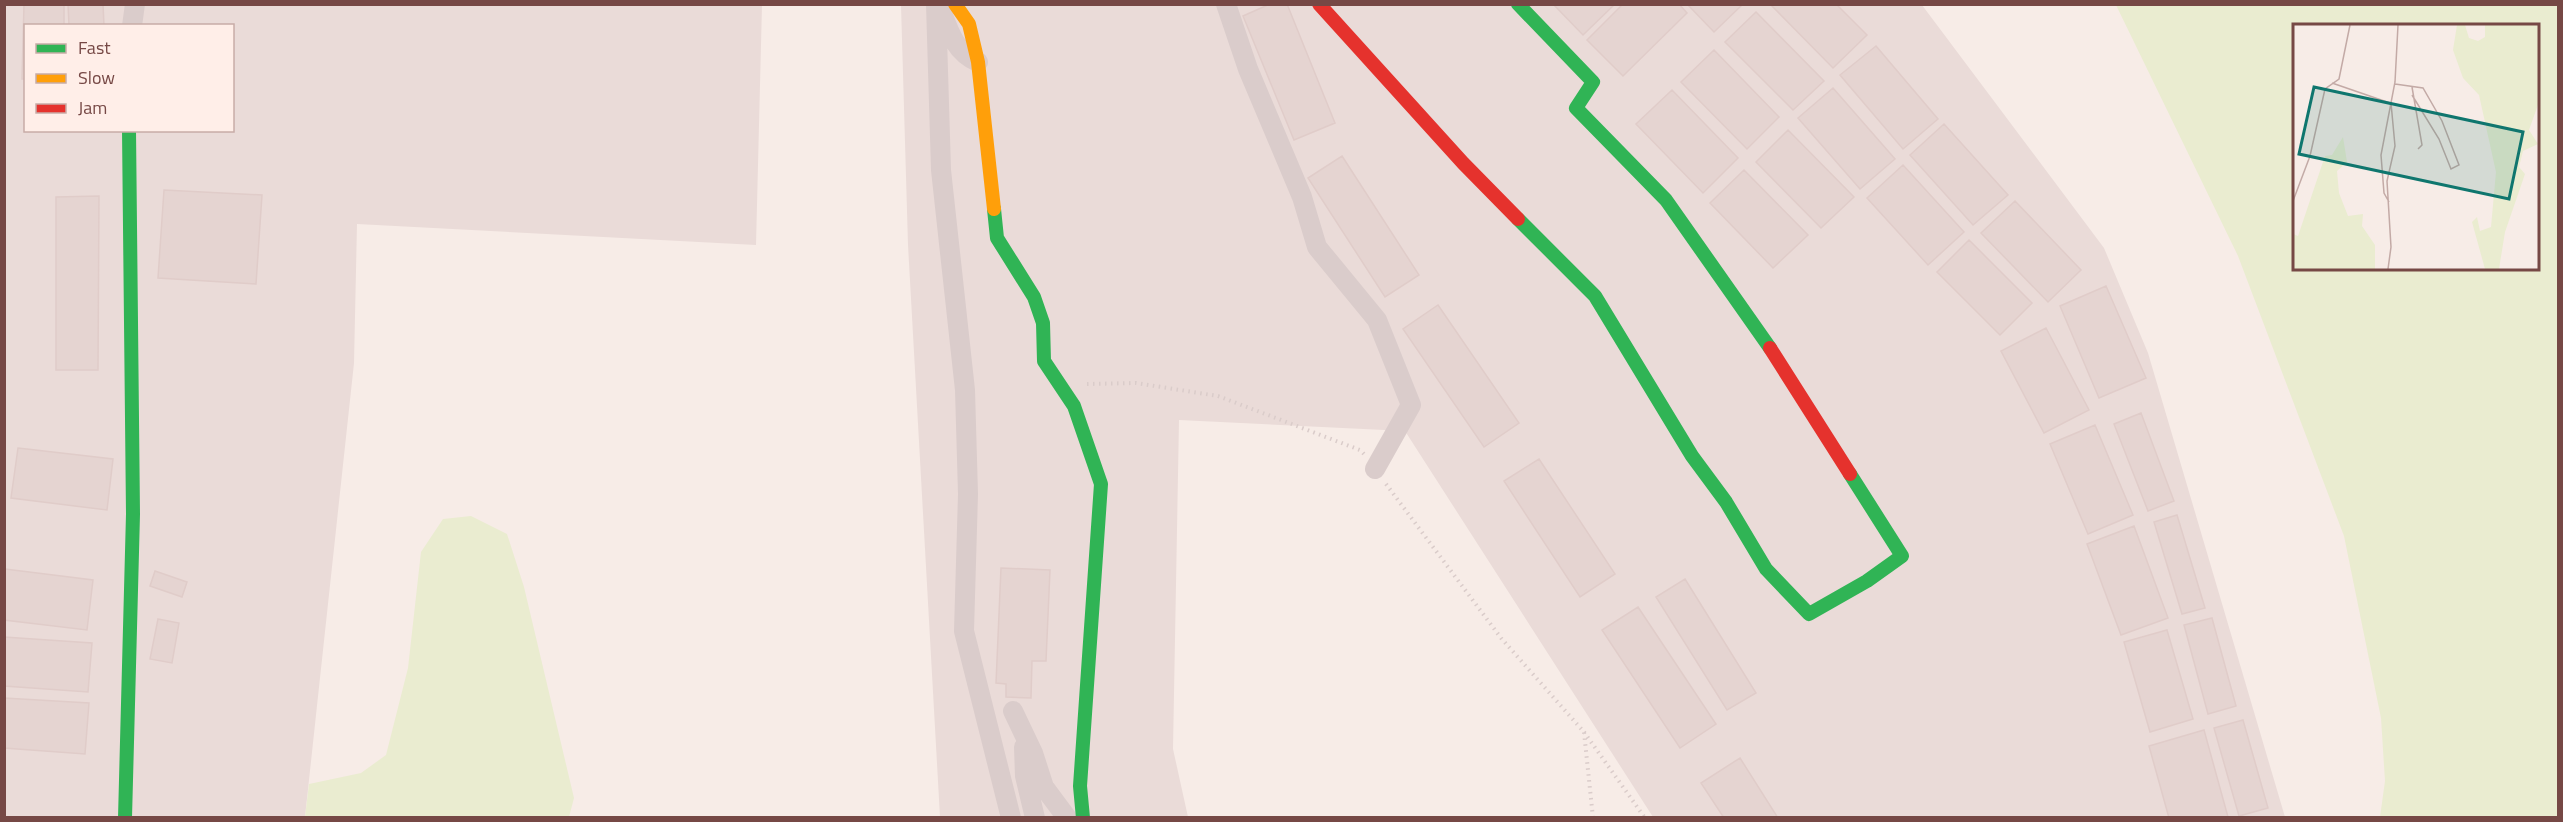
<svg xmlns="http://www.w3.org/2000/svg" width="2563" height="822" viewBox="0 0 2563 822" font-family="'Titillium Web',sans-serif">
<rect width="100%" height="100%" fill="#f7ece7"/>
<path fill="#eadbd8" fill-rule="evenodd" d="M5,5H762L756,245L357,224L354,363L305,817L5,818ZM26,26H232V130H26Z
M901,5H1922L2104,248L2148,353L2285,817H1653L1405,431L1179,420L1173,749L1188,817H940L908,245Z"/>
<path fill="#eaecd0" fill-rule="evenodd" d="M2116,5H2558V817H2380L2385,781L2381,718L2344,536L2238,256ZM2294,26H2538V268H2294Z
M471,516L507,534L524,587L574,798L569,817H305L309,784L361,773L386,755L408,668L421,552L443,519Z"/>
<path fill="#e5d4d1" stroke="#e0ccc9" stroke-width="1.5" d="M24,4H64V26H26V79H22Z
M68,4H103L104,26H69Z
M1270,4H1287L1335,123L1294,140L1243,16Z
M1553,4H1615L1583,35Z
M1623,4H1679L1687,13L1623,76L1587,40Z
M1687,4H1743L1714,32Z
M1770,4H1836L1867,35L1833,68Z
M1756,12L1824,81L1793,110L1725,42Z
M1876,46L1938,119L1903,149L1840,75Z
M1714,50L1779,117L1747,149L1681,82Z
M1833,88L1895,159L1860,189L1798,118Z
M1672,90L1738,158L1703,193L1636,124Z
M1944,124L2008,195L1973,225L1910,155Z
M1788,130L1854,197L1821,228L1756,162Z
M1342,156L1419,275L1385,297L1308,178Z
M1903,165L1964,232L1928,265L1867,198Z
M1744,170L1808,235L1773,268L1710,203Z
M164,190L262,195L256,284L158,278Z
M99,196L98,370H56V197Z
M2015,201L2081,270L2048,302L1981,233Z
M1969,240L2032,303L2000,335L1937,272Z
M2106,286L2146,378L2099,398L2060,306Z
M1438,305L1519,423L1484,447L1403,329Z
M2046,328L2089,410L2044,433L2001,351Z
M2141,413L2174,501L2148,511L2114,424Z
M2095,425L2133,515L2088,534L2050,444Z
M18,448L113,459L107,510L11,498Z
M1539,459L1615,574L1580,597L1504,481Z
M2177,515L2205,608L2182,614L2154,522Z
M2134,526L2168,618L2121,635L2087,544Z
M1001,568L1050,570L1046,661H1032L1031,698L1006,697V684L996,683Z
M5,569L93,580L87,630L4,620Z
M155,571L187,582L182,597L150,586Z
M1685,579L1756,693L1727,710L1656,597Z
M1638,607L1716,724L1680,748L1602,630Z
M2212,618L2236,706L2208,714L2184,625Z
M158,619L179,623L172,663L150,659Z
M2167,630L2193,719L2150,732L2124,642Z
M4,637L92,643L88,692L4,686Z
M4,698L89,703L85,754L4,748Z
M2243,720L2268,808L2239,816L2214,728Z
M2204,730L2228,817L2169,818L2149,746Z
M1740,758L1778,818H1724L1701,783Z"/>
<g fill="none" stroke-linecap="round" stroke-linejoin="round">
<path stroke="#daccca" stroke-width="4" stroke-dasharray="1.5 4.5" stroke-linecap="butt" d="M1087,384L1136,383L1218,396L1360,450L1364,454
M1386,484L1501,638L1584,732L1593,818
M1584,732L1645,818"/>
<path stroke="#dacccb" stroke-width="20" d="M936,4L941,170L965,390L968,494L964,631L1011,818
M1226,4L1248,69L1302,197L1317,247L1377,320L1411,405L1375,469
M941,10C949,32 956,53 978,62
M132,26L135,4
M1013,711L1033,753L1044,787L1067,818
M1024,747L1025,776L1035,818"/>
<path stroke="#30b455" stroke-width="14" d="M1518,4L1593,82L1576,108L1666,200L1770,348
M994,209L997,238L1034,297L1043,323L1044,361L1074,406L1101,484L1080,786L1083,818
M1518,219L1595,296L1692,456L1726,502L1766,569L1809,614L1867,581L1902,556L1850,474
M125,818L133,514L129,130"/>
<path stroke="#ff9f0a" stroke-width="14" d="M955,4L969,24L978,62L994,209"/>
<path stroke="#e5322d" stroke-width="14" d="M1319,4L1463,163L1518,219
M1770,348L1850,474"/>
</g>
<g transform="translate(2293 24)">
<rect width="246" height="246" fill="#f7ece7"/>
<path d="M164,1H172L176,14L185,17L192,13V1H246V78L236,106L245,120L230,127L226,143L232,150L212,208L206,245H192L179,198L184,193L187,207L198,203L203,148L186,71L170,54L160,26ZM50,113L54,138L44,147L46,169L55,192L70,190L69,202L82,221V245H0V210L5,212L32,132L39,131Z" fill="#eaecd0"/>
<path fill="none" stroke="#c3aaa6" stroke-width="1.5" d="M39,59L97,79M102,60L130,64L149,97L166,141L158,145L146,115L119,71M119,63L129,121L125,125M0,177L17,132L32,65L46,55L57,1M96,178L91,169L88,131L102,58L105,1M95,245L98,223L94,157L102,122L98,79"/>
<path fill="#0f766e" fill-opacity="0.15" stroke="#0f766e" stroke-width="3" d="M21,63L230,108L216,175L6,130Z"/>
<rect width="246" height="246" fill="none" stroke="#764845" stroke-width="3"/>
</g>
<rect width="2563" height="822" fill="none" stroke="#764845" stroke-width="12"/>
<rect x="24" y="24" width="210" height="108" fill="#ffeee8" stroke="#c8aca7" stroke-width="1.5"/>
<rect x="36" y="44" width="30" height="9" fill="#30b455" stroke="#c8aca7" stroke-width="1.5"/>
<text x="78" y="54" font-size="18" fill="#764845">Fast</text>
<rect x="36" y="74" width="30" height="9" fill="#ff9f0a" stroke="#c8aca7" stroke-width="1.5"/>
<text x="78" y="84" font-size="18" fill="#764845">Slow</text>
<rect x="36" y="104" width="30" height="9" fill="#e5322d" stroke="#c8aca7" stroke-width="1.5"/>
<text x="78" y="114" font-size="18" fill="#764845">Jam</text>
</svg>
